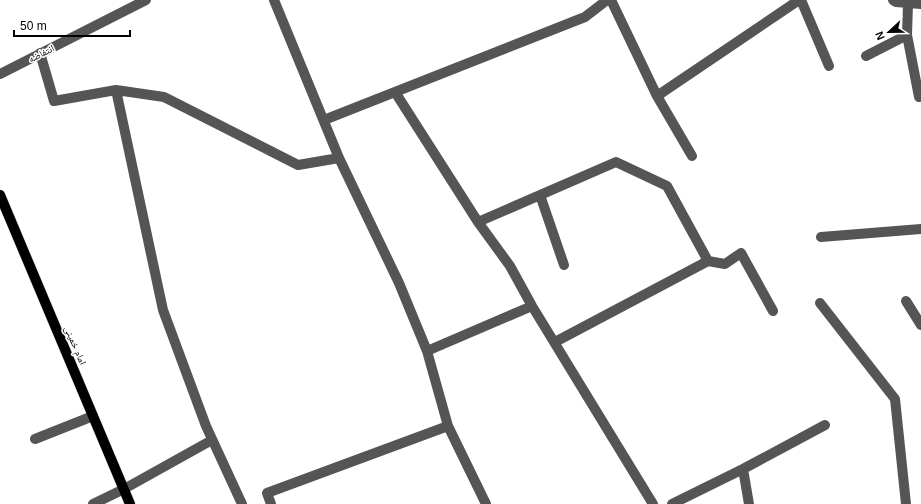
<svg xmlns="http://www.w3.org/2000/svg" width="921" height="504" viewBox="0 0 921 504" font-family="Helvetica,'Noto Naskh Arabic',sans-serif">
<rect width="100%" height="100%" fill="#fff"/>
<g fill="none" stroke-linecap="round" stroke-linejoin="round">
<defs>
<path id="major" d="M0,195L130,504"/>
</defs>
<use href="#major" stroke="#dbdbdb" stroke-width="11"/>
<path stroke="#555" stroke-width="10" d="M274,0L339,158L399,283L427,351L448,426L486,504
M611,0L657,96L692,156
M801,0L829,66
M893,0L896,2L921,4
M907,35L919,97
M40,53L54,101L116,90L164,97L298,165L339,158
M866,56L907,35L908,3
M0,74L146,0
M116,90L163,310L206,426L242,504
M395,92L478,222L510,266L532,306L653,504
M657,96L799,0
M324,120L585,17L607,0
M540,195L564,265
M478,222L616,162L667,186L708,261L725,264L741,253L773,311
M821,237L921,229
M906,301L921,325
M820,303L895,399L906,504
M555,342L708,261
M427,351L532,306
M35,439L93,416
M743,469L749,504
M93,504L124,489L212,440
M271,504L267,493L448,426
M672,504L743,469L825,425"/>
<use href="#major" stroke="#000" stroke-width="10"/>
</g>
<g text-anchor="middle" stroke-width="3" stroke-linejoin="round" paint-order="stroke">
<g font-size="10" fill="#000" stroke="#fff">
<text transform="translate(41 53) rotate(-27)" y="4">انتفاضه</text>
<text transform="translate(76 345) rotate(67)" y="4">امام خمینی</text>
</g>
</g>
<g transform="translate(889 32) rotate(248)" stroke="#ffffff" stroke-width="3" paint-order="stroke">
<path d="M0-3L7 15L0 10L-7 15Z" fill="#000000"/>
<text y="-6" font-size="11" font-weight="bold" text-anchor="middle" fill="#000000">N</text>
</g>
<path d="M14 30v6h116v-6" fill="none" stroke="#000000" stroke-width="2"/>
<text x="20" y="30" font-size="12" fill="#000000" stroke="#ffffff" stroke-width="3" paint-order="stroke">50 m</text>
</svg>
